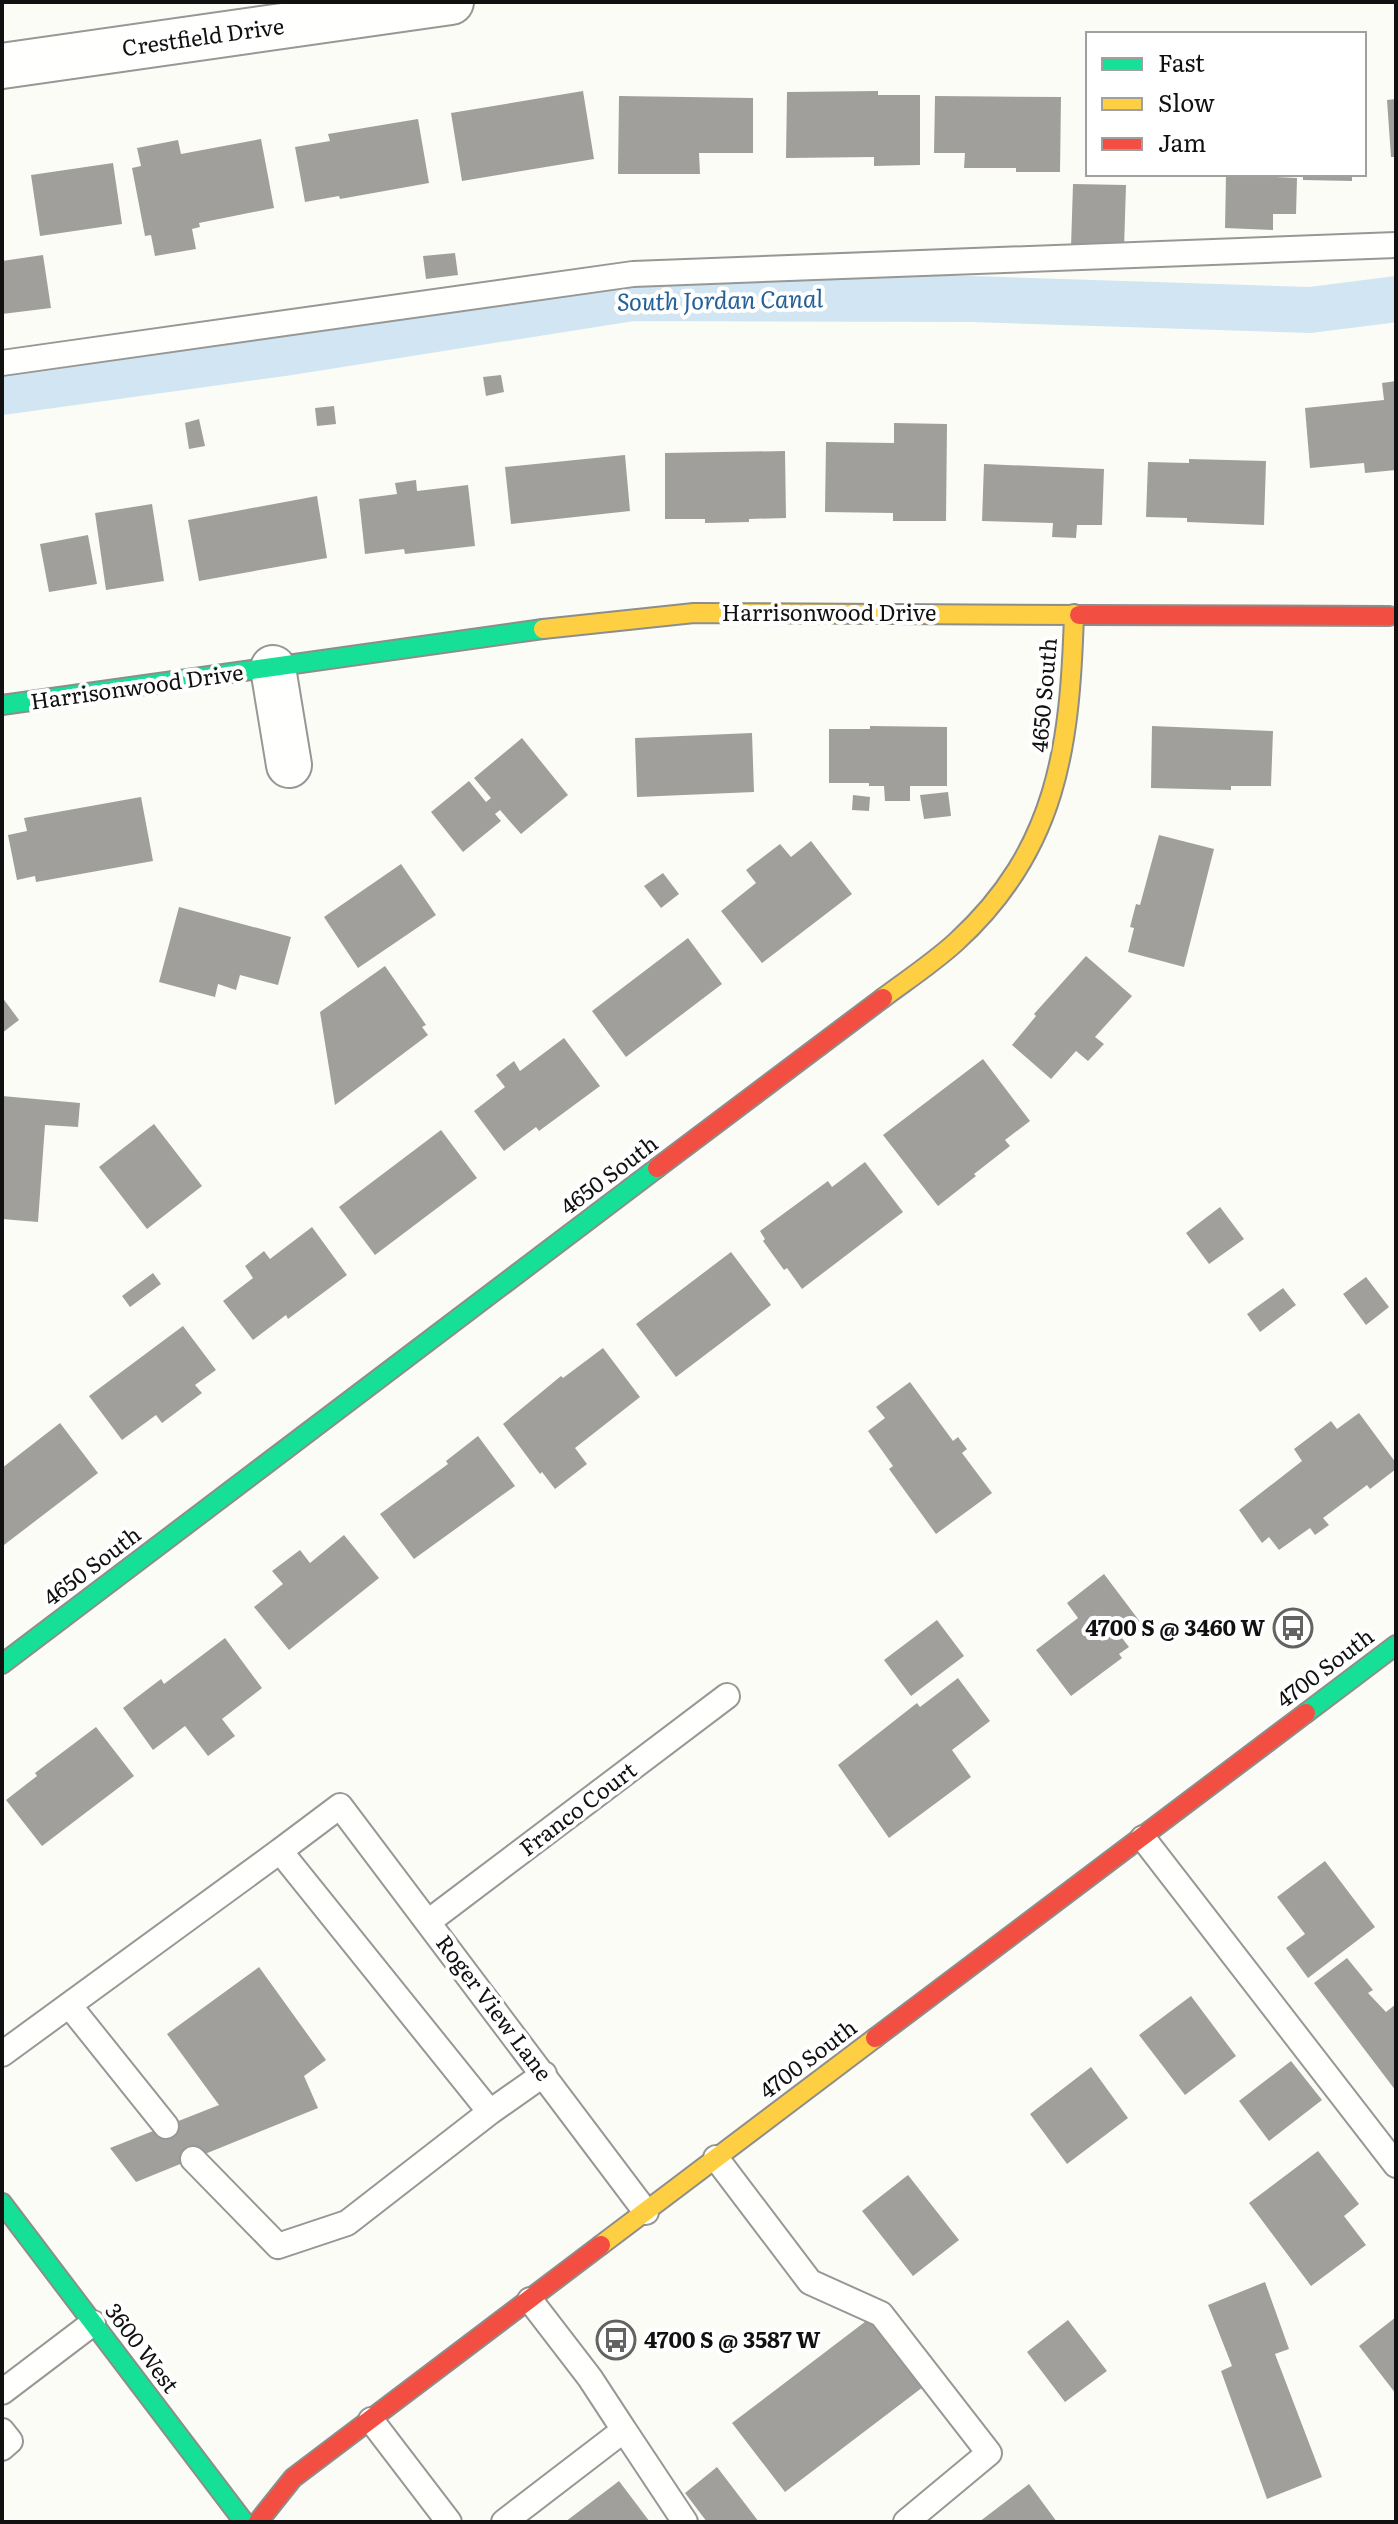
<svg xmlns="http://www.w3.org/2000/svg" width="1398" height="2524" viewBox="0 0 1398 2524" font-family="Literata,serif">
<rect width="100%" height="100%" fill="#fcfcf7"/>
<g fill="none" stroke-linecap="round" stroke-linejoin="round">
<path stroke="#d1e6f2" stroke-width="46" d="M2,392L284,353L632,298L972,299L1310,310L1396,299"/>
</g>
<path fill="#a09f9c" d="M583,91L594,159L462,181L451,113Z
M878,91V95H920V165L874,166V157L786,158L787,92Z
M619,96L753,98V153H699L700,174H618Z
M935,96L1061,97L1060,172H1016V168H964L965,153H934Z
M1396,99V157H1391L1387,100Z
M418,119L429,183L340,199L339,196L305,202L295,147L330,141L328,134Z
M261,139L274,208L199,223L200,227L192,229L196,249L155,256L151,235L145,236L132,168L141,166L137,148L178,140L181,154Z
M113,163L122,224L40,236L31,175Z
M1303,174H1352V181L1303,180Z
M1226,175L1297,178L1296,214H1273V230L1225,228Z
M1073,184L1126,185L1124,249L1071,247Z
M455,253L458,275L426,279L423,256Z
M43,255L51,308L2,314V261Z
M501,375L504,392L486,396L483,377Z
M1396,381V470L1365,473L1364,463L1310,468L1305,408L1384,400L1382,383Z
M334,406L336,424L317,426L315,408Z
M199,419L205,446L189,449L185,423Z
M894,423L947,424L946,521H893V513L825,512L826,442L894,443Z
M785,451L786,518L749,519V522L705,523V519H665V453Z
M625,455L630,511L511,524L505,467Z
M1189,459L1266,461L1264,525L1187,522V518L1146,517L1148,462L1189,463Z
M984,464L1104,469L1102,525H1077L1076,538L1052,537L1053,523L982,521Z
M416,480L417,491L468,485L475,546L405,554L404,549L365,554L359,499L397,494L395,483Z
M317,496L327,558L199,581L188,520Z
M152,504L164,581L106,590L95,513Z
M88,535L97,584L49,592L40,544Z
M870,726L947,727V786H910V801H885L884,786H869V783H829V729H870Z
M1152,726L1273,731L1271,786H1231V790L1151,788Z
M752,733L754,792L637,797L635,738Z
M522,738L568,795L521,834L500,810L495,814L501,821L463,852L431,812L469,781L486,802L491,798L474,778Z
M948,792L951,816L924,819L920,795Z
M853,795L870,797L869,811L852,810Z
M141,797L153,861L36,882L35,876L17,880L8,835L27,831L24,818Z
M1159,835L1214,849L1184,967L1128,952L1134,928L1130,927L1136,904L1140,905Z
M811,841L852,894L762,963L721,911L756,883L746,870L780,844L791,857Z
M401,864L436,915L358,968L324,917Z
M663,873L679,894L661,908L644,886Z
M179,907L291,937L278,985L240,975L236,990L218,984L215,997L159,982Z
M688,938L722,984L626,1057L592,1011Z
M1086,956L1132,996L1095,1037L1104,1044L1088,1061L1076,1051L1051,1079L1012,1045L1036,1016L1034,1014Z
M385,966L426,1025L422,1027L428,1035L335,1105L320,1012Z
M2,997L19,1020L2,1033Z
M564,1038L600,1086L539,1131L536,1127L504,1151L474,1111L505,1087L496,1075L514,1061L520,1071Z
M983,1059L1030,1121L1005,1140L1010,1146L974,1174L976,1176L938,1206L883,1135Z
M2,1096L80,1103L78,1127L45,1125L38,1222L2,1219Z
M154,1124L202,1186L147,1229L99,1167Z
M441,1130L477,1178L375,1255L339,1207Z
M865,1162L903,1212L802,1289L787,1268L784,1270L763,1241L765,1239L760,1231L828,1181L832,1187Z
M1220,1207L1244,1239L1209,1264L1186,1233Z
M312,1227L347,1275L288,1319L286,1315L253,1340L223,1301L253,1278L245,1266L264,1251L270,1259Z
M731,1252L771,1305L676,1377L636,1324Z
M153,1273L161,1284L130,1307L122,1296Z
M1366,1277L1389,1307L1366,1325L1343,1294Z
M1283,1288L1296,1305L1260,1332L1247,1314Z
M183,1326L216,1370L195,1385L202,1393L162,1423L156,1415L122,1440L89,1396Z
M603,1348L640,1397L575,1448L587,1464L555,1489L542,1472L540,1474L503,1424L561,1376L563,1378Z
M910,1382L953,1441L958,1437L967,1449L962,1453L992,1493L936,1534L889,1469L893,1466L868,1431L885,1418L876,1407Z
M1359,1413L1396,1463V1469L1370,1489L1367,1485L1323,1518L1329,1525L1315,1535L1310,1528L1279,1550L1269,1537L1262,1543L1239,1510L1302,1461L1294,1449L1331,1421L1337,1429Z
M60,1423L98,1473L4,1545L2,1542V1468Z
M478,1436L515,1486L414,1559L380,1514L448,1464L446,1461Z
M344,1535L379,1578L289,1650L254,1607L283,1584L272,1571L300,1550L310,1563Z
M1104,1574L1141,1623L1122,1638L1129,1647L1119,1654L1122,1658L1071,1696L1036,1650L1078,1618L1067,1603Z
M937,1620L964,1656L911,1696L884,1660Z
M225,1638L262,1688L222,1719L235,1736L208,1756L185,1726L153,1750L123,1708L161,1679L164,1684Z
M958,1678L990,1721L952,1750L971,1777L889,1838L838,1765L917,1703L920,1707Z
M96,1727L134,1776L42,1846L6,1800L37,1776L35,1773Z
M1325,1861L1375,1927L1308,1978L1286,1948L1305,1934L1277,1897Z
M1347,1958L1373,1990L1368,1993L1386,2012L1396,2004V2091L1314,1983Z
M259,1967L326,2060L304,2076L318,2108L136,2182L110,2148L219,2105L167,2034Z
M1191,1996L1236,2056L1185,2095L1139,2035Z
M1291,2061L1322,2100L1269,2141L1239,2101Z
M1091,2067L1128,2118L1067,2164L1030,2114Z
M1318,2151L1359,2204L1344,2216L1366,2245L1311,2286L1249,2203Z
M908,2175L959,2240L913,2276L862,2211Z
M1265,2282L1289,2349L1275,2354L1322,2477L1267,2499L1221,2371L1232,2366L1208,2305Z
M1396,2317V2394L1359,2346Z
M870,2318L923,2387L785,2492L732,2423Z
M1068,2320L1107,2371L1065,2402L1027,2352Z
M717,2467L759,2522H707L685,2493Z
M619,2481L650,2522H565Z
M1029,2484L1057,2522H979Z"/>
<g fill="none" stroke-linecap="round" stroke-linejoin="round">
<defs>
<path id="lane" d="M2,363L633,274L1396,245
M1143,1838L1396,2165
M280,1851L340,1806L646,2212
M428,1922L727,1696
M69,2005L166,2126
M2,2054L280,1851L490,2112L544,2074
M716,2158L810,2282L881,2314L989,2453L906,2522
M193,2159L278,2246L347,2223L490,2112
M2,2392L93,2323
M371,2420L449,2522
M624,2430L685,2522
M2,2431L10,2441L2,2448
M504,2522L624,2430L590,2378L530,2300"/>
<path id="street" d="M2,66L451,2
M273,668L289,765"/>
<path id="fast" d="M2,705L543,629
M2,1664L657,1168
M1306,1713L1396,1645
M2,2203L244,2522"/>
<path id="slow" d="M543,629L694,613L1079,615
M883,998C907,980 933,963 956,942C1058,849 1070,745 1074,614
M601,2245L875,2038"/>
<path id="jam" d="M1079,615L1389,616
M657,1168L883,998
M875,2038L1306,1713
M258,2522L293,2478L601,2245"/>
</defs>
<use href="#lane" stroke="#979795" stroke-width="28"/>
<use href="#street" stroke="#979795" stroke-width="48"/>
<use href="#fast" stroke="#8d8d8b" stroke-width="22"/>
<use href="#slow" stroke="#8d8d8b" stroke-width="22"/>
<use href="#jam" stroke="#8d8d8b" stroke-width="22"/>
<use href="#lane" stroke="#fffffe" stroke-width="24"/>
<use href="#street" stroke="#fffffe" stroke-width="44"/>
<use href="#fast" stroke="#16e098" stroke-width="18"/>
<use href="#slow" stroke="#ffcf43" stroke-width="18"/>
<use href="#jam" stroke="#f24e42" stroke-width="18"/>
</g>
<defs>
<symbol id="bus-ring" viewBox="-11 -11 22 22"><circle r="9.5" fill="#fff" stroke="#636362" stroke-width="1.5"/><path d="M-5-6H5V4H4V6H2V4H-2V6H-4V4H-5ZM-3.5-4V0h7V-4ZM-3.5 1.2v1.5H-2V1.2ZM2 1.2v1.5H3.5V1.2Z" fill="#636362"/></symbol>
</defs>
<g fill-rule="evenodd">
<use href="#bus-ring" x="1271" y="1606" width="44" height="44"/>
<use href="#bus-ring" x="594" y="2318" width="44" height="44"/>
</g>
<g text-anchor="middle" stroke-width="8" stroke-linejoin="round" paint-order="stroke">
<g font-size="22" fill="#111" stroke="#fff">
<text transform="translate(203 37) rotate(-8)" y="8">Crestfield Drive</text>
<text x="829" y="621">Harrisonwood Drive</text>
<text transform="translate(137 687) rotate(-8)" y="8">Harrisonwood Drive</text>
<text transform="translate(1044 695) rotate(-85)" y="8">4650 South</text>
<text transform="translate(609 1175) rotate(-37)" y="8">4650 South</text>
<text transform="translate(92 1566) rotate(-37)" y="8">4650 South</text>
<text transform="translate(1325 1668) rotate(-37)" y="8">4700 South</text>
<text transform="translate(578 1809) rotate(-37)" y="8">Franco Court</text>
<text transform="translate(494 2008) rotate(53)" y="8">Roger View Lane</text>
<text transform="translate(808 2059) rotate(-37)" y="8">4700 South</text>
<text transform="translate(142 2348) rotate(53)" y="8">3600 West</text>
</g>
<g font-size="22" font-weight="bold" fill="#111" stroke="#fff" text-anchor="end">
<text x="1265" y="1636">4700 S @ 3460 W</text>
<text x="644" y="2348" text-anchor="start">4700 S @ 3587 W</text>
</g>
<g font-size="24" font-style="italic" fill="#256097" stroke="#fff">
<text transform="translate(720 301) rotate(-1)" y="8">South Jordan Canal</text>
</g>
</g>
<rect width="1398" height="2524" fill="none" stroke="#111111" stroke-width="8"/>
<rect x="1086" y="32" width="280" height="144" fill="#ffffff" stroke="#a0a0a0" stroke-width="2"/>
<rect x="1102" y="58" width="40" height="12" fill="#16e098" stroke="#a0a0a0" stroke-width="2"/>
<text x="1158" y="72" font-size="24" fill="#111111">Fast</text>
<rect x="1102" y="98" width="40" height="12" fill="#ffcf43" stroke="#a0a0a0" stroke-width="2"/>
<text x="1158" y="112" font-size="24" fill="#111111">Slow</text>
<rect x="1102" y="138" width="40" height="12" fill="#f24e42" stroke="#a0a0a0" stroke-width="2"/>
<text x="1158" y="152" font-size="24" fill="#111111">Jam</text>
</svg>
